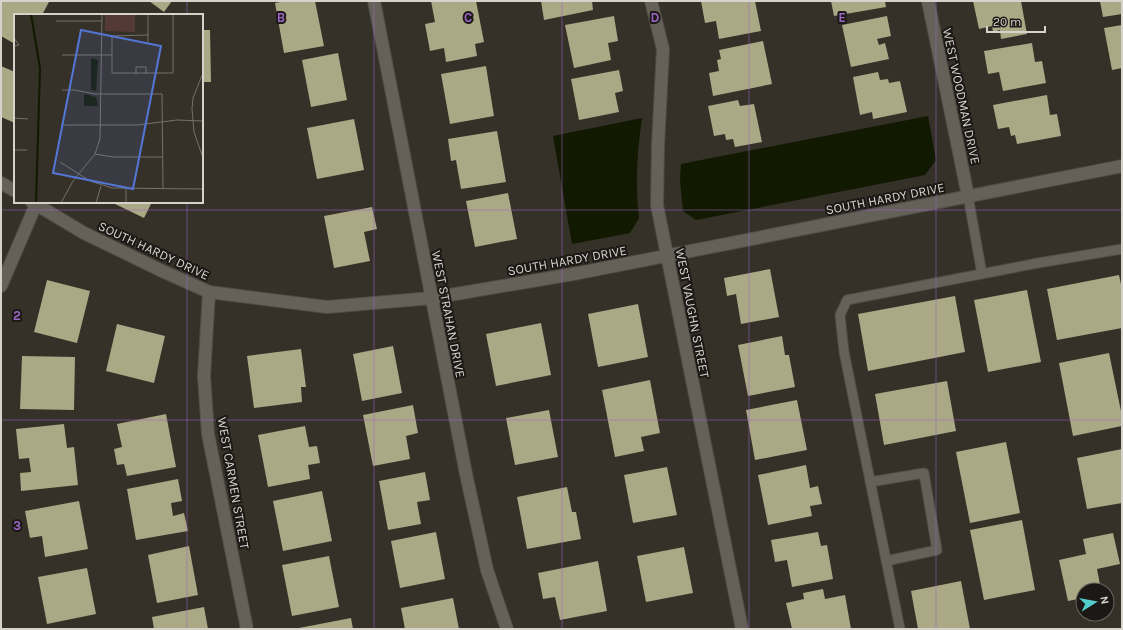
<svg xmlns="http://www.w3.org/2000/svg" width="1123" height="630" viewBox="0 0 1123 630" font-family="Karla,sans-serif">
<rect width="100%" height="100%" fill="#353028"/>
<path fill="#111901" d="M928,116L936,160L925,175L696,220L683,211L680,180L681,164Z
M642,118C637,152 635,184 639,218L630,233L572,244L553,136Z"/>
<path fill="#aba885" d="M1,1H48L49,2L42,15H15V44L1,36Z
M149,1H172L164,12Z
M286,1H315L324,46L284,53L275,3Z
M431,1H476L484,42L475,44L477,56L446,62L444,48L430,51L425,24L435,22Z
M541,1H592L593,10L544,20Z
M701,1H755L761,31L719,39L716,21L705,23Z
M831,1H885L886,7L834,16Z
M973,1H1021L1027,34L1001,39L1000,30L993,32L992,26L979,29Z
M1100,1H1122V14L1103,17Z
M614,16L618,41L608,43L611,60L574,68L565,25Z
M887,16L891,36L877,39L879,45L885,43L889,59L851,67L842,25Z
M1122,25V68L1112,70L1104,28Z
M202,30H210L211,82H202Z
M763,41L772,84L713,96L709,73L719,71L717,60L721,59L719,50Z
M1032,43L1035,62L1042,61L1046,83L1003,91L999,72L988,74L984,51Z
M338,53L347,100L311,107L302,60Z
M1,66L15,72V123L1,117Z
M486,66L494,116L450,124L441,74Z
M619,70L623,91L615,93L619,112L579,120L571,79Z
M878,72L880,80L888,79L889,83L900,81L907,112L873,119L872,112L860,115L853,77Z
M1047,95L1050,115L1057,114L1061,136L1017,144L1015,135L1011,136L1009,127L998,129L993,105Z
M738,100L740,106L754,104L762,142L735,147L733,139L726,140L725,134L714,136L708,106Z
M354,119L364,170L317,179L307,128Z
M497,131L506,182L461,189L456,160L451,161L448,139Z
M508,193L517,239L475,247L466,201Z
M111,202H152L144,218Z
M372,207L377,229L364,232L370,261L334,268L324,216Z
M770,269L779,317L741,324L736,294L727,296L724,278Z
M1119,275L1122,289V328L1057,340L1047,289Z
M47,280L90,291L77,343L34,332Z
M1027,290L1041,362L988,372L974,300Z
M955,296L965,352L868,371L858,314Z
M638,304L648,357L598,367L588,314Z
M541,323L551,375L496,386L486,334Z
M117,324L165,336L154,383L106,371Z
M782,336L785,355H789L795,387L748,396L738,345Z
M393,346L402,393L362,401L353,354Z
M301,349L306,387H301L302,402L254,408L247,356Z
M1109,353L1122,416V426L1073,436L1059,363Z
M22,356L75,357L74,410L20,409Z
M650,380L660,433L641,437L644,451L615,457L602,390Z
M947,381L956,431L884,445L875,394Z
M797,400L807,450L755,460L746,410Z
M413,405L418,433L406,436L410,459L373,466L363,415Z
M549,410L558,457L515,465L506,418Z
M166,414L176,467L127,476L124,464L117,465L114,449L122,447L117,424Z
M64,424L67,448L74,447L78,485L21,491L20,473L31,472L29,458L19,459L16,429Z
M305,426L309,447L317,446L320,463L308,465L310,479L268,487L258,435Z
M1006,442L1020,513L970,523L956,452Z
M1122,449V503L1087,509L1077,458Z
M806,465L810,488L818,486L822,504L810,506L812,516L768,525L758,475Z
M667,467L677,515L633,523L624,475Z
M425,472L430,500L417,502L421,524L388,530L379,481Z
M178,479L182,501L171,503L173,516L184,513L188,531L136,540L127,489Z
M567,487L572,512H576L581,539L527,549L517,497Z
M322,491L332,541L283,551L273,501Z
M79,501L88,549L45,557L42,536L30,538L25,511Z
M1022,520L1035,590L984,600L970,530Z
M436,532L445,579L400,588L391,541Z
M818,532L821,546L827,545L833,579L792,587L787,560L775,562L771,540Z
M1113,533L1120,564L1097,569L1101,590H1083V598L1068,601L1059,560L1086,554L1083,539Z
M189,546L198,595L157,603L148,555Z
M684,547L693,593L646,602L637,556Z
M329,556L339,607L292,616L282,565Z
M598,561L607,611L560,620L555,597L543,599L538,573Z
M87,568L96,614L47,624L38,577Z
M961,581L970,629H918L911,591Z
M823,589L825,599L845,595L851,629H792L786,603L804,599L803,593Z
M453,598L459,629H405L401,608Z
M204,607L208,629H154L152,617Z
M351,618L353,629H299V628Z"/>
<g fill="none" stroke-linecap="round" stroke-linejoin="round">
<defs>
<path id="service" d="M968,196L982,274
M870,482L924,473L937,550L886,561
M900,629L844,352L840,315L847,300L1038,263L1122,249"/>
<path id="minor" d="M374,1L466,474L487,570L507,629
M651,1L663,49L658,145L657,205L742,629
M928,1L968,196
M1,183L15,191
M32,202L84,233L160,270L209,292L327,307L432,298L579,273L1122,166
M1,286L37,202
M209,292L204,376L208,434L247,629"/>
</defs>
<use href="#service" stroke="#514c46" stroke-width="11"/>
<use href="#minor" stroke="#514c46" stroke-width="14"/>
<use href="#service" stroke="#666158" stroke-width="9"/>
<use href="#minor" stroke="#666158" stroke-width="12"/>
</g>
<path fill="none" stroke="#9b66c4" stroke-width="1" stroke-opacity="0.55" d="M187,1V15M374,1V629M562,1V629M749,1V629M936,1V629M187,202V629M1,210H1122M1,420H1122"/>
<g text-anchor="middle" stroke-width="4" stroke-linejoin="round" paint-order="stroke">
<g font-size="13" fill="#d6d3cd" stroke="#1b1815">
<text transform="translate(962 96) rotate(78)" y="5">WEST WOODMAN DRIVE</text>
<text transform="translate(885 198) rotate(-11)" y="5">SOUTH HARDY DRIVE</text>
<text transform="translate(154 250) rotate(25)" y="5">SOUTH HARDY DRIVE</text>
<text transform="translate(567 260) rotate(-10)" y="5">SOUTH HARDY DRIVE</text>
<text transform="translate(693 313) rotate(79)" y="5">WEST VAUGHN STREET</text>
<text transform="translate(449 314) rotate(79)" y="5">WEST STRAHAN DRIVE</text>
<text transform="translate(234 483) rotate(80)" y="5">WEST CARMEN STREET</text>
</g>
</g>
<g transform="translate(14 14)">
<rect width="189" height="189" fill="#353028"/>
<path d="M91,0H121V18L91,17Z" fill="#543a34"/>
<path d="M77,44L84,46L82,77L77,76ZM70,80L82,83L84,92H70Z" fill="#111901"/>
<path fill="none" stroke="#111901" stroke-width="2" d="M17,0L26,54L22,189"/>
<path fill="none" stroke="#75716a" stroke-width="1" d="M42,7H88M134,21L98,22V59H159V0M0,24L5,31L0,32M134,28V0M48,41H98M189,59L179,84L178,95L180,118L189,144M122,60V53H132V60M48,76H61L81,80H148L149,175M0,104L14,105M47,111H123L163,106L189,107M0,136H13M81,140L99,143H148M46,148L76,167L98,174L189,175M112,175V189M47,189L59,167L81,140L86,125L88,0M82,189L87,172"/>
<path fill="#5476d5" fill-opacity="0.15" stroke="#5476d5" stroke-width="2" d="M67,16L147,32L119,175L39,159Z"/>
<rect width="189" height="189" fill="none" stroke="#d6d3cd" stroke-width="2"/>
</g>
<g font-size="13" text-anchor="middle" font-weight="bold" fill="#9b66c4" stroke="#1b1815" stroke-width="4" stroke-linejoin="round" paint-order="stroke">
<text x="281" y="22">B</text>
<text x="468" y="22">C</text>
<text x="655" y="22">D</text>
<text x="842" y="22">E</text>
<text x="17" y="320">2</text>
<text x="17" y="530">3</text>
</g>
<rect width="1123" height="630" fill="none" stroke="#d6d3cd" stroke-width="4"/>
<g transform="translate(1095 602) rotate(79)"><circle r="19" fill="#1b1815" stroke="#66635f"/>
<path d="M0-3L7 15L0 10L-7 15Z" fill="#52cdce"/>
<text y="-6" font-size="11" font-weight="bold" text-anchor="middle" fill="#d6d3cd">N</text>
</g>
<path d="M987 26v6h58v-6" fill="none" stroke="#d6d3cd" stroke-width="2"/>
<text x="993" y="26" font-size="12" fill="#d6d3cd" stroke="#1b1815" stroke-width="3" paint-order="stroke">20 m</text>
</svg>
